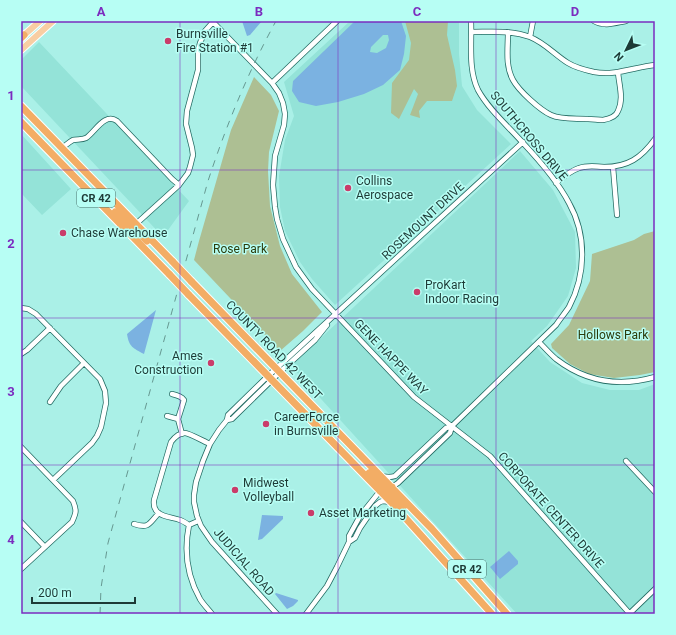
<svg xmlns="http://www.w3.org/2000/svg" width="676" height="635" viewBox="0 0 676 635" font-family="Roboto,sans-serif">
<rect width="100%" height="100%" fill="#aaf0e7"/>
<path fill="#94e3d8" d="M350,21H459V54L462,86L477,110L511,144L335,305L312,279L300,262L285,231L280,207L279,176L285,140L294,116L284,82Z
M39,42L189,201L163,237L21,86V60Z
M21,134L71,189L42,215L21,193Z
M520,151L553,190L575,232L576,268L568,296L547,326L531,341L550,362L582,383L610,390H639L655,384V614H517L291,366Z"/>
<path fill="#adbf93" d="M405,21H448L447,35L455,70L457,86L452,101H427L419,111L420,118L410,115L418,94L414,89L399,119L391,113L392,83L409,60L411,43Z
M254,77L271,95L279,111L269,152L268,171L270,206L280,246L292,274L322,312L303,331L280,351L194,260L199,241L231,130Z
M655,231V372L640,375L614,378L589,374L570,364L552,348L551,344L569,325L590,281L592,254L634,240L644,234Z"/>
<path fill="#7bb2e1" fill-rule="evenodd" d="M242,21H262L250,35L247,36Z
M355,21H401L406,36L404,54L400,70L383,85L364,94L338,102L316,106L299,102L292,91L293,81ZM383,35H388L389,40L386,48L377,53L370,52L371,47Z
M156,310L144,354C133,348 129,347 127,334Z
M262,515L283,516V519L262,539L258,540Z
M509,551L518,561V564L500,579L490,567Z
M276,593L298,600V601L293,606L287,609L275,594Z"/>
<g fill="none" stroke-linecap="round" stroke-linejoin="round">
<defs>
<path id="minor" d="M212,21L272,83
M337,21L272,83L279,93L283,103L285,114L284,125L275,156L273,185L275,207L277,219L283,239L296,267L312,289L414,397L490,456L630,614
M594,21C604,27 615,23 626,21
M472,32C491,32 511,30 530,37C545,43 555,55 568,63C576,68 585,70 594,72C615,76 635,67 655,65
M508,32C508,49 505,65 513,80C519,91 540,110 551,115C562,120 576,118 588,119C593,119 598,120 603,120C609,119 616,117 618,111C624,99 619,85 618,72
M530,37L533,21
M62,148C66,145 69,142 73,140C77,139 82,140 86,138C95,132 105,112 117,121L172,179L179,185
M613,167L617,215
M556,183C563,177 570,171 579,168C587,165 596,166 604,167C628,167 641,158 655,139
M136,224L179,185L188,173L190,167L193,155L192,148L186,124L187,111L198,70V51L200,43L205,31L213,22
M21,308L28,309L36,314L100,379L105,391L106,403L101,427L97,436L92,443L53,480
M539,342C544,347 550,354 556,359C586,382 620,387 655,377
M21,354L27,350L50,328
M172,394C177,395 181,396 184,400L178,419L182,434
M50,402L61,386L84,363
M167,416L178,419
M227,420L232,419L280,372L315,340L327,325
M21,447L73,501C77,511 76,513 72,522L21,569
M626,461L655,492
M381,476C386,477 390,478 395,476L446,428L452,426L556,325C560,319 565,313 569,307C586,275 587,235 569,203C558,182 539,160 523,143C508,126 489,110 478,90C468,69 472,44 471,21
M392,487L398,483L450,433L452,426
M198,521L189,525C184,550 187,576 200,599C203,604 208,609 212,614
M21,522L45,547
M134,524C150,529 149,523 159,513
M189,525C186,523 183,521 180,520C168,516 152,517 154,500L171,442C174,438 179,433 185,433C189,433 205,442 210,444
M349,542L355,538L360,528L375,506L380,502L383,501L391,502
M277,614L212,542L201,526L197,516L194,502V495L196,482L203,461L210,444L219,430L227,420L228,415L268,376L523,142
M306,614L327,586L337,567L349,542V536L360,516L380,491
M629,614L655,589"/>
<path id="major" d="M22,37L40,21
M21,50L53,21"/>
<path id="highway" d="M21,38L24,35
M21,106L173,262
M21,122L170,275
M115,212L127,223L133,226L136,224
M129,232C136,229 142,236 147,241
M191,281L432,529L507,614
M188,294L391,502L492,614
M369,473C376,479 381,487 392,487
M380,491L391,494L404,506"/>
</defs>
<use href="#minor" stroke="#246c64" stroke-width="6"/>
<use href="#major" stroke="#fff" stroke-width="8"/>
<use href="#highway" stroke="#fff" stroke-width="9"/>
<use href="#minor" stroke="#fff" stroke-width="4.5"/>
<use href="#major" stroke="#f8cea3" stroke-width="6"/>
<use href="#highway" stroke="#f3ad65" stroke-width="7"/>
<path stroke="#669891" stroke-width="1" stroke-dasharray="7 7" stroke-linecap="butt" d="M100,614L101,588L108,543L208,181C226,126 248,72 276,21"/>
<defs>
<path id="highway-bridge" d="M173,262L191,281
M170,275L188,294"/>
</defs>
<use href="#highway-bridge" stroke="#fff" stroke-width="9" stroke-linecap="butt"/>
<use href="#highway-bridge" stroke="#f3ad65" stroke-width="7"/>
</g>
<path fill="none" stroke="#7b2cbf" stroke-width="1" stroke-opacity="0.55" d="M180,21V614M338,21V614M496,21V614M21,170H655M21,318H655M21,465H655"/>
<g fill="#ca3c6a" stroke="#b7fef4" stroke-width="1.5">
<circle cx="168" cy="41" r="4"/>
<circle cx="348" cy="188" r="4"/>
<circle cx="63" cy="233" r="4"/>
<circle cx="417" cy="292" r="4"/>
<circle cx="211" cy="363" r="4"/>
<circle cx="266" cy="424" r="4"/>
<circle cx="235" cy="490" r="4"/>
<circle cx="311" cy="513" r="4"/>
</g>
<g text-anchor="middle" stroke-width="3" stroke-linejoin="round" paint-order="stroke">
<g fill="#b7fef4" stroke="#4b756f" stroke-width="1">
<rect x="77" y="189" width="38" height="18" rx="3"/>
<rect x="448" y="560" width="38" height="18" rx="3"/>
</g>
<g font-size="11" font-weight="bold" fill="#1d3a36">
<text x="96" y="202">CR 42</text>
<text x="467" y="573">CR 42</text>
</g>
<g font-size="12" fill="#1d3a36" stroke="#b7fef4" text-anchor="start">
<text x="176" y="38">Burnsville<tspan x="176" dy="14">Fire Station #1</tspan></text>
<text x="356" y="185">Collins<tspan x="356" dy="14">Aerospace</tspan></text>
<text x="71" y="237">Chase Warehouse</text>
<text x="425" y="289">ProKart<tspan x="425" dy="14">Indoor Racing</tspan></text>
<text x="203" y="360" text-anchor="end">Ames<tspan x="203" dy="14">Construction</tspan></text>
<text x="274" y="421">CareerForce<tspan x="274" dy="14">in Burnsville</tspan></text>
<text x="243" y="487">Midwest<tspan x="243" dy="14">Volleyball</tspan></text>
<text x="319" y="517">Asset Marketing</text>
</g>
<g font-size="12" fill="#1d3a36" stroke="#b7fef4">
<text transform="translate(529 136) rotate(50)" y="4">SOUTHCROSS DRIVE</text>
<text transform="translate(423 221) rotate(-43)" y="4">ROSEMOUNT DRIVE</text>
<text transform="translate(274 350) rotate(46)" y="4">COUNTY ROAD 42 WEST</text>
<text transform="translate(391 357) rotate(46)" y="4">GENE HAPPE WAY</text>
<text transform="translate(551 510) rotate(48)" y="4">CORPORATE CENTER DRIVE</text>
<text transform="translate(244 562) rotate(49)" y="4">JUDICIAL ROAD</text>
</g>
<g font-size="12" fill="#2c3b0b" stroke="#b7fef4">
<text x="240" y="253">Rose Park</text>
<text x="613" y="339">Hollows Park</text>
</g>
</g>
<rect width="676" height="635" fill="none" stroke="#b7fef4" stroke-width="44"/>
<g transform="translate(626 50) rotate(227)" stroke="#b7fef4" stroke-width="3" paint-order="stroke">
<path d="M0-3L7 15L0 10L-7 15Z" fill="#1d3a36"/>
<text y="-6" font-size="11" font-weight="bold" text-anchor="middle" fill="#1d3a36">N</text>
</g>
<path d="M32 597v6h103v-6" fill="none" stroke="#1d3a36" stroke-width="2"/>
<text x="38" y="597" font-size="12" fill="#1d3a36" stroke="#b7fef4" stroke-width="3" paint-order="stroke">200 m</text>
<rect x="22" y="22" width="632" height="591" fill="none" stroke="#7b2cbf" stroke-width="1.5"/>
<g font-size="13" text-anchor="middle" font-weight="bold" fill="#7b2cbf">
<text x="101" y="16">A</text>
<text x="259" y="16">B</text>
<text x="417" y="16">C</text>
<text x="575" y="16">D</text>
<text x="11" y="100">1</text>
<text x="11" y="248">2</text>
<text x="11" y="396">3</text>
<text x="11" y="544">4</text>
</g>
</svg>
